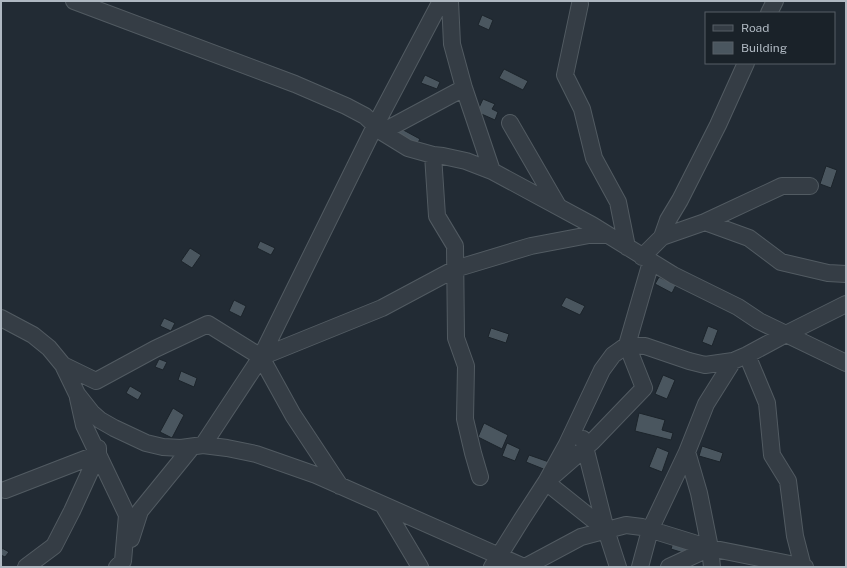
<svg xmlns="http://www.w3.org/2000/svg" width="847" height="568" viewBox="0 0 847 568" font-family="'Public Sans',sans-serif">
<rect width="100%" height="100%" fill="#222b34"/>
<path fill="#4a565f" stroke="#1c242b" d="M482,15L493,20L489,30L478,25Z
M504,69L528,81L523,90L499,78Z
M425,75L440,82L437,89L421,83Z
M483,99L495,104L492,109L498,112L495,120L477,112Z
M396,126L420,139L416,146L392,134Z
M826,166L837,170L831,188L820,184Z
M260,241L275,248L271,255L257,248Z
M190,248L201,255L192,268L181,261Z
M659,277L676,285L672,293L655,284Z
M566,297L585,306L580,315L561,306Z
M234,300L246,306L241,317L229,311Z
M164,318L175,323L171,331L160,326Z
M708,326L718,330L712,346L702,342Z
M491,328L509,334L506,343L488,337Z
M159,359L167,362L163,370L155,367Z
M181,371L197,378L194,387L178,380Z
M663,375L675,380L667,399L655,394Z
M130,386L142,393L138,400L126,393Z
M173,408L184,415L172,438L160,432Z
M639,413L665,420L662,430L673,433L671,440L635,431Z
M484,423L508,435L502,449L478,437Z
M507,443L520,449L515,461L502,456Z
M702,446L723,453L720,462L699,456Z
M657,447L669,452L662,472L649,467Z
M529,455L549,462L546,470L526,462Z
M674,539L693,545L690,555L671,549Z
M2,548L9,552L5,557L1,555Z"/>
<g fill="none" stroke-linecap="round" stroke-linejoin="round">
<defs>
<path id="minor" d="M74,1L295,84L346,106L365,116L382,132L408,148L433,155L443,156L466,161L492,171L592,225L673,275L738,307L759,321L846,363
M450,1L452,44L464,88
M580,4L565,75L582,109L594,158L618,202L627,247
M769,13L775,1
M510,123L558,206
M382,132L464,88L492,171
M433,155L437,216L455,246L456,338L466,366L465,419L473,453L480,477
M705,222L782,186H810
M662,237L705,222L749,238L781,262L828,273L846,274
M642,257L662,237L668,220L680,200L718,125L746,63
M1,318L33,335L49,348L63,365L77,394L92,413L100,420L114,428L146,443L163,447L181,448L203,445L227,448L256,454L316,475L524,567
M747,355L767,403L772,455L788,481L795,536L803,567
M261,357L382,308L455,269L531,246L589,235H607
M63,365L96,381L155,349L208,324L261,357L293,415L340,486
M78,398L84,425L127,515L123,561L117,567
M583,439L606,530L618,567
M203,445L261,357L375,126L441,1
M5,490L98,454
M383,505L420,567
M606,530L546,482L592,442L644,388L627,345L651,262
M131,539L140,511L192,447
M26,567L54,546L72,511L98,454V448
M492,567L522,519L546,482L567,444L602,370L613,355L627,345L645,346L689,361L705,365L733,361L747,355L786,334L846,304
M525,567L581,537L626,525L642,527L710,548L805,567
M640,567L650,530L687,452
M669,567L710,548
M712,567L710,548L699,493L687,452L706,404L733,361"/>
</defs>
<use href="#minor" stroke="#525b62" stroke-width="18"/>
<use href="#minor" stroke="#353d45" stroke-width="16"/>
</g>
<rect width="847" height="568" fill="none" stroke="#afb8c1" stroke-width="4"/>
<rect x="705" y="12" width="130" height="52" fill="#1a2229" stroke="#565e66"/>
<rect x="713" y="25" width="20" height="6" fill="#353d45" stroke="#565e66"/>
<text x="741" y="32" font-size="12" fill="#afb8c1">Road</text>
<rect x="713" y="42" width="20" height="12" fill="#4a565f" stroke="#565e66"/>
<text x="741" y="52" font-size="12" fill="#afb8c1">Building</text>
</svg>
